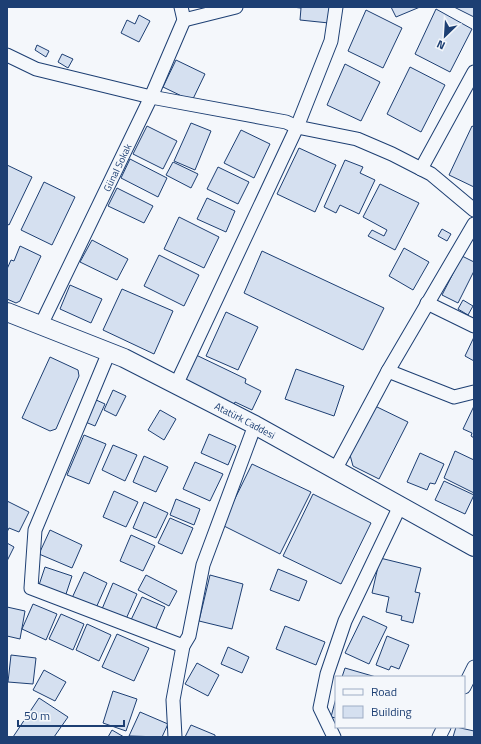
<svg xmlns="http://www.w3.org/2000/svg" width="481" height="744" viewBox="0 0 481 744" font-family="'Titillium Web',sans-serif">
<rect width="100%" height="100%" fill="#f4f7fb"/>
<path fill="#d5e0f0" stroke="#1d3f73" d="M292,7H331L329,23L300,20L301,8Z
M391,7H420L396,17Z
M454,7H474V17Z
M436,9L472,29L450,72L415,54Z
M366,10L402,28L383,68L348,51Z
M139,15L150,21L139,42L121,33L127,20L135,24Z
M37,45L49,51L46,57L35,50Z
M62,54L73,59L68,68L58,62Z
M176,60L205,74L192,101L163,87Z
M345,64L380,82L361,121L327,105Z
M410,67L445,85L421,132L387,114Z
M191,123L211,131L195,170L174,161Z
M147,126L177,141L163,169L133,154Z
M472,126L474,127V187L449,175Z
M241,130L270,144L254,178L224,163Z
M299,148L336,165L315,212L277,194Z
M130,159L167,178L158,197L121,178Z
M345,160L363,167L360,173L375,180L359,214L340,205L336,213L324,207Z
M173,162L198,174L191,188L166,175Z
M7,165L32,177L9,225L7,224Z
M218,167L249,182L238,204L207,189Z
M44,182L75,197L52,245L21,230Z
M380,184L419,203L395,250L368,236L372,230L384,236L387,230L363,217Z
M117,188L153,206L144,223L108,206Z
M207,198L235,211L226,232L197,219Z
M179,217L219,237L204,268L164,249Z
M442,229L451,234L447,241L438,236Z
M92,240L128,259L117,280L80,262Z
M20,246L41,256L20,301L16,303L7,299V269L11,260L14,261Z
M404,248L429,262L413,290L389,276Z
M262,251L384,308L363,350L244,293Z
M159,255L199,275L184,306L144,286Z
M462,256L474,262V271L458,303L442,295Z
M70,285L102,299L91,323L60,309Z
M122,289L173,311L154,354L103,330Z
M463,300L473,306L468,315L458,309Z
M226,312L258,327L238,370L206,356Z
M474,337V361L465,356Z
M194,354L246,379L245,383L261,391L252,410L235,402L232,409L180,384Z
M50,357L78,370L79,376L56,429L50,431L22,418Z
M296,369L344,386L334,416L285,399Z
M113,390L126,396L116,416L104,410Z
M94,399L105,404L95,426L83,421Z
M375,406L408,422L379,479L353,466L350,455Z
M474,406V438L471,436L472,433L463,429Z
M160,410L176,419L164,440L148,430Z
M209,434L236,446L228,465L201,453Z
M84,435L106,444L89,484L67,475Z
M113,445L137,455L125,481L102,470Z
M455,451L474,460V493L444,478Z
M420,453L444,464L435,484L430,483L427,490L407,482Z
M144,456L168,467L156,492L133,482Z
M195,462L223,474L210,501L183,489Z
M252,464L311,492L280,554L222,525Z
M444,481L474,495L465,514L435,500Z
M114,491L138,502L126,527L103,517Z
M313,494L371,523L341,584L283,556Z
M176,499L200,509L194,525L170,515Z
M7,501L29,512L19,532L9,528L7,532Z
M144,502L168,513L156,538L133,528Z
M170,518L193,528L182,554L158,543Z
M50,530L82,545L72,568L39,554Z
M131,535L155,546L143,571L120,561Z
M7,543L14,547L7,561Z
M380,558L421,568L415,592L420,593L413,623L401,620L402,616L386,612L389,597L372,593Z
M45,567L72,576L65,597L38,588Z
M278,569L307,581L299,601L270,590Z
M84,572L107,583L96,608L72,598Z
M146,575L177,591L169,606L138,590Z
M210,575L243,584L232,629L199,621Z
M113,583L137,594L126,619L102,609Z
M142,597L165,607L154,633L130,622Z
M33,604L57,614L46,640L22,629Z
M7,607L25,611L20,639L7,636Z
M61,614L84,624L73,650L49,639Z
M363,616L387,627L369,664L345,653Z
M87,624L111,635L99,661L76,650Z
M285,626L325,642L316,665L276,649Z
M117,634L149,648L134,681L102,667Z
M387,636L409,645L399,669L391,666L389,670L376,665Z
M228,647L249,657L242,673L221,664Z
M11,655L36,658L33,684L8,682Z
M197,663L219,675L208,696L185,684Z
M345,668L376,677H342Z
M44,670L66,682L55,701L33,690Z
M113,691L137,699L126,731L103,723Z
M39,698L68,717L54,737H13Z
M336,698V718L331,717Z
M140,712L168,724L162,737L129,736Z
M191,725L215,735V737H185Z
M456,727L474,731V737H453Z
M112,730L124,737H108Z"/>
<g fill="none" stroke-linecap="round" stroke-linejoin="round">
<defs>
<g id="street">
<path d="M184,20L236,7"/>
<path d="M7,55L36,69L151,97L286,122L297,127L357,139L392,154L431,174L474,210"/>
<path d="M421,169L474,72"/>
<path d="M427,303L474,326"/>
<path id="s1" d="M41,325L151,97L184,20L181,7"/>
<path d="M109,352L35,530L31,588L183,646"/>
<path d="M388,371L454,397L474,392"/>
<path d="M176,385L297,127L331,41L336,7"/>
<path d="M335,470L388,371L474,224"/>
<path d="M464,687L474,667"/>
<path d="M175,737L173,700L183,646L189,636L203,565L255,425"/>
<path d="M334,737L320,708L327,674L345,621L400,506"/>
<path d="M439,737L444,727"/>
</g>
<g id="secondary">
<path id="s2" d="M7,312L124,358L255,425L474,547"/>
</g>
</defs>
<use href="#street" stroke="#1d3f73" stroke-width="15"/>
<use href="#secondary" stroke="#1d3f73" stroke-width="20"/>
<use href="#street" stroke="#f4f7fb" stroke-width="13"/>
<use href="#secondary" stroke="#f4f7fb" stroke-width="18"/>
</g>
<g text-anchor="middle" stroke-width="3" stroke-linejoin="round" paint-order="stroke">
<g font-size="10" fill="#1d3f73" stroke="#f4f7fb">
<text dy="4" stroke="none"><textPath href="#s1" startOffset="175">Günal Sokak</textPath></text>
<text dy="4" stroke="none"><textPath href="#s2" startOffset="262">Atatürk Caddesi</textPath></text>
</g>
</g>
<rect width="481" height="744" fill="none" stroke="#1d3f73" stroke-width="16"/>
<rect x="335" y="676" width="130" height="52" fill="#f4f7fb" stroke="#9eadc5"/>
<rect x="343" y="689" width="20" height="6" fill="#f4f7fb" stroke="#9eadc5"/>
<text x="371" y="696" font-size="12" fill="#1d3f73">Road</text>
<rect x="343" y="706" width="20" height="12" fill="#d5e0f0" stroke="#9eadc5"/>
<text x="371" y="716" font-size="12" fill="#1d3f73">Building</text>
<g transform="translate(445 36) rotate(205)" stroke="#f4f7fb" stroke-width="3" paint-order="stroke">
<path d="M0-3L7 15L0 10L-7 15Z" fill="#1d3f73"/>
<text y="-6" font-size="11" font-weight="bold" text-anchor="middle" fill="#1d3f73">N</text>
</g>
<path d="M18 720v6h106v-6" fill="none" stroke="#1d3f73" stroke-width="2"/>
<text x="24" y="720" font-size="12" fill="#1d3f73" stroke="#f4f7fb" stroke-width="3" paint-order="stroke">50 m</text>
</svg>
